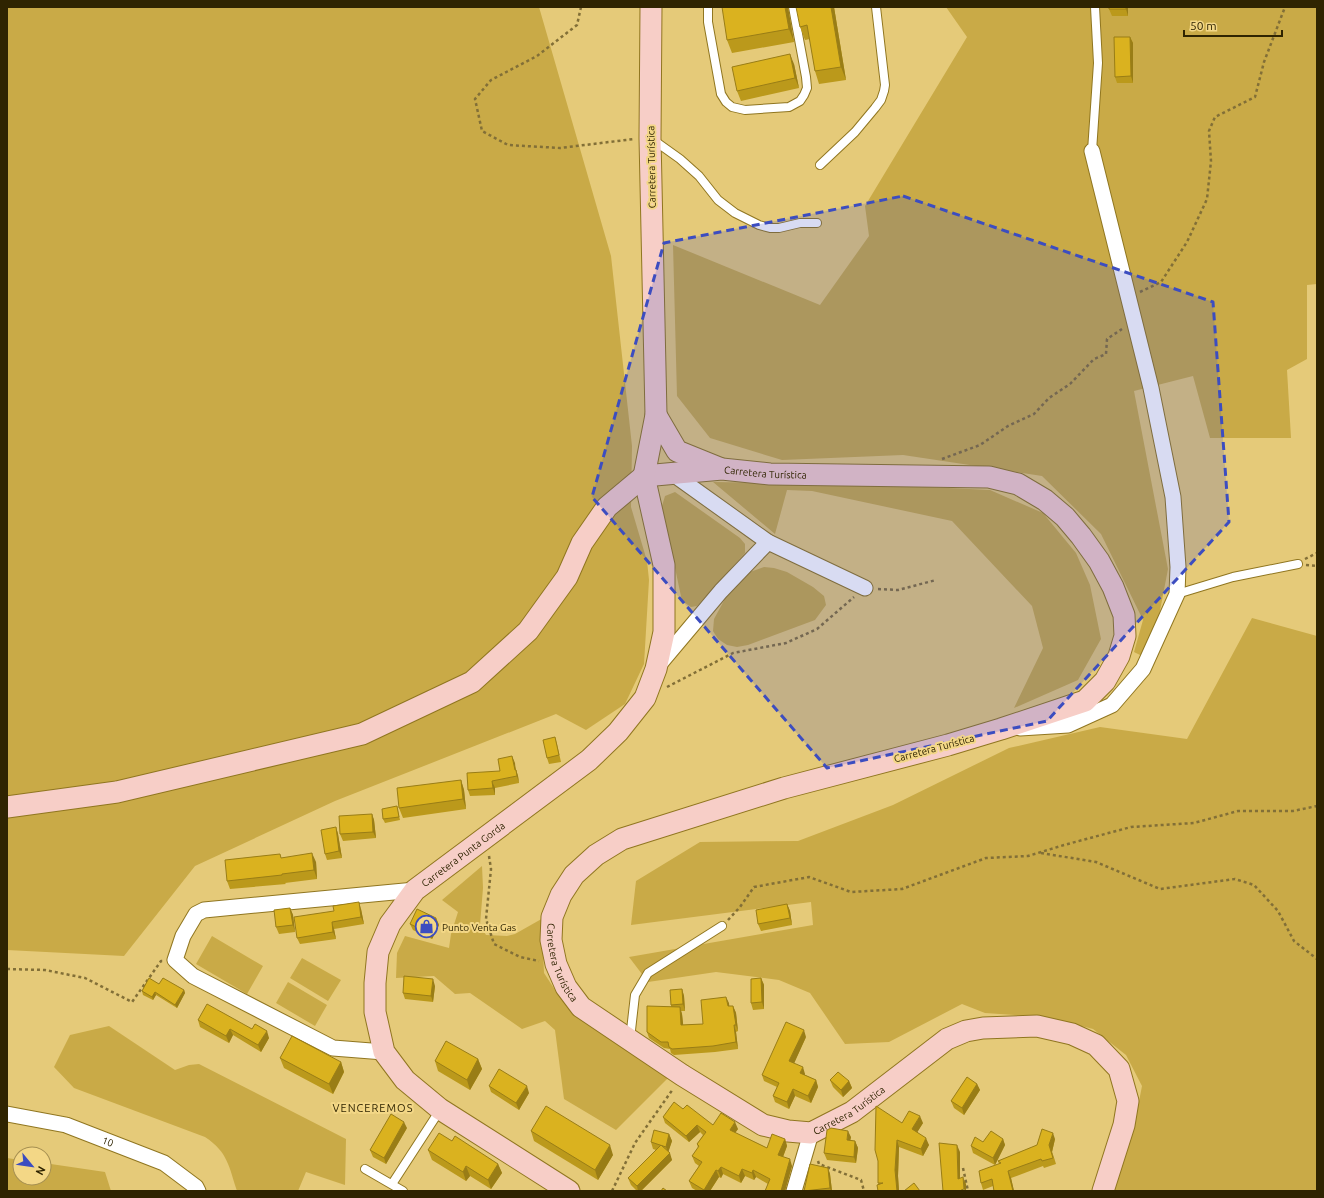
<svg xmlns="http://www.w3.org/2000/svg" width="1324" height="1198" viewBox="0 0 1324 1198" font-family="Ubuntu,sans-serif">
<rect width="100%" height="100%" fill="#e5ca79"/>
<path fill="#c9aa47" d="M7,7H539L611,256L632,446L631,507L647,561L649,580L644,664L625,704L586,730L556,714L335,801L195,866L124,956L7,950Z
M946,7H1317V284L1307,285V359L1287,370L1291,438H1210L1193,376L1134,391L1168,569L1159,616L1144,657L1134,652L1143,620L1101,534L1042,476L903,455L782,460L710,438L677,396L673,245L820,305L869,236L865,206L967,37Z
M713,482L865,484L990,490L1043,513L1076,553L1090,585L1101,639L1078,680L1014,708L1043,648L1032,606L952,521L812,491L787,490L775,534Z
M675,492L740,538L745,544V553L697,606L691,607L682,601L662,506L665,496Z
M764,567L774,568L787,572L813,587L824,596L826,605L815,620L748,645L737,647L727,645L718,639L713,631L714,619L726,597L750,572Z
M1252,618L1317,636V1191H1114L1134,1127L1142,1086L1126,1055L1093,1029L1047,1017L985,1013L962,1004L889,1042L845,1044L810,993L779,980L716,972L648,982L629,957L813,925L811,902L631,925L636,881L700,842L798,841L893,805L1009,748L1100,727L1187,739Z
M482,866L483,888L480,925L486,935L507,936L515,934L545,917L543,951L544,973L557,993L579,1017L668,1078L616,1130L564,1099L555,1030L545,1021L522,1029L470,993L455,994L434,976L396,978L397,953L405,936L449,948L451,934L458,912L442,900Z
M212,936L263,966L247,994L196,964Z
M302,958L341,980L328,1001L290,978Z
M288,982L327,1005L315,1026L276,1003Z
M109,1026L175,1070L189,1065L199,1064L346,1139L345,1185L306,1172L298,1191H237C229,1167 228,1152 205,1137L74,1088L54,1067L70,1035Z
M7,1158L20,1160V1178H44V1163L105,1172L111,1191H7Z"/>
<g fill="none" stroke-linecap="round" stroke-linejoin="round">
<defs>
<path id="service" d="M708,7V22L721,94L726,102L732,107L745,110L789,107L800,101L804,95L807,88L806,77L793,7
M652,139L680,159L699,176L718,200L735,213L759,225L770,228H779L800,223H817
M1092,151L1098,63L1095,7
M820,165L855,132L875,108L881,100L884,91L885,85L876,7
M1177,594L1233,577L1298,564
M630,1039L635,995L648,973L722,926
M365,1169L403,1191
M392,1184L440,1110"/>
<g id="minor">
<path d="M673,474L768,542L865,588"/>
<path d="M657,667L721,591L768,542"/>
<path d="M1020,728L1068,725L1112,705L1143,669L1177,594L1178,567L1173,497L1151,388L1092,151"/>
<path d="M384,1052L333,1048L193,976L175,960L183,936L196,914L204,910L415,890"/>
<path id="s1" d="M7,1114L66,1125L164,1163L196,1187L198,1191"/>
<path d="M794,1191L811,1133"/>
</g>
<g id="secondary">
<path d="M656,415L677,451L719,468"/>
<path id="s2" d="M644,476L722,469L770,474L989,477L1018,484L1045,500L1065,517L1081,536L1099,561L1113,587L1124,615L1125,636L1119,656L1105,681L1085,701L1001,729L948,745L784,788L622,839L596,855L574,875L561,895L552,917L551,940L556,964L566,987L581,1007L682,1075L763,1125L788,1131L811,1133L852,1112L947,1039L966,1031L983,1028L1037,1026L1072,1034L1096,1045L1119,1069L1128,1101L1124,1125L1103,1191"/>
<path d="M7,807L117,792L362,734L472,682L528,631L567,577L582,543L607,507L644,476"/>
<path id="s3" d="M569,1191L440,1109L405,1080L384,1052L375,1012V983L378,952L390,924L415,890L589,760L618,732L645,698L656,669L664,632V565L644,476L656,415L650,138L651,7"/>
</g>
</defs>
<use href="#service" stroke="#907620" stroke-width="10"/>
<use href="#minor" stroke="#907620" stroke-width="17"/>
<use href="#secondary" stroke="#907620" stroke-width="23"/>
<path stroke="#826f37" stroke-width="2.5" stroke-dasharray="3 3" stroke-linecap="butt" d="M581,7L577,25L537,56L491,80L475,99L482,131L508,145L560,148L634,139
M1140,292L1161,282L1187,242L1207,199L1211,161L1209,131L1215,117L1255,97L1264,62L1285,7
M942,459L980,445L1008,426L1034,414L1049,398L1070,384L1094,359L1106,354L1107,339L1122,329
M1305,559L1317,553
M1306,565L1317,566
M878,589L898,590L936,580
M667,687L733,653L786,643L817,629L854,597
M1041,853L1096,862L1160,889L1235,879L1254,885L1278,911L1294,941L1317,959
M489,856L491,869L486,919L494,944L520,957L539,961
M728,920L740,907L754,887L809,877L851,892L902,889L986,858L1028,856L1064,845L1131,827L1194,823L1238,811H1293L1317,806
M7,969L45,970L85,978L132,1002L161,961H163
M818,1161L819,1164L861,1180L864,1191
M963,1168L968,1191
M612,1191L635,1143L673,1089"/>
<use href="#service" stroke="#fff" stroke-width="8"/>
<use href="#minor" stroke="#fff" stroke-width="15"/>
<use href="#secondary" stroke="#f7cec7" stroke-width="21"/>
</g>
<path fill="#bb991b" d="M834,7L846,80L819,84L815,71L810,39L805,40L800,27Z
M1109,7H1128V16H1112L1109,9Z
M788,8L794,42L732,53L727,40Z
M1130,37L1133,43V83H1117L1115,77Z
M794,64L799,88L741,101L737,91Z
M555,737L557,744L561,762L549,764L547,758Z
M512,756L518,776L519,783L495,788V795L470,796L468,790L500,771Z
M461,780L464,790L466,809L403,818L399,808Z
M397,806L400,820L385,823L383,819Z
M372,814L374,820L376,838L343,841L340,834Z
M336,827L338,834L342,858L327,860L325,854Z
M282,858L316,862L317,879L285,883L286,884L230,889L227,881Z
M787,904L790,911L792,925L761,931L758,924Z
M290,908L293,915L295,932L279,934L276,927Z
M361,909L364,924L334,929L336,939L300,944L297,938Z
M436,918L439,925L432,939L413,930L410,924Z
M761,978L764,985V1009L753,1010L751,1003Z
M159,984L184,990L185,993L177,1008L156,995L153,1000L143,995L142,991Z
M435,986L433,1002L405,999L403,993Z
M682,989L684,996L685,1011H681L682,1014L683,1025L703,1024L729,1003V1006H733L736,1013L738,1031L736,1032L738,1049L715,1052L674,1055L671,1053L670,1049L664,1048L649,1038L647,1032L671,1007V1005Z
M198,1020L252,1029L269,1038L261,1052L233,1035L229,1043L200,1027Z
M806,1037L794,1063L805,1074V1075L816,1080L818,1087L811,1103L795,1096L789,1109L775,1102L773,1096L777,1087L764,1081L762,1075Z
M280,1058L341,1062L344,1072L333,1094L284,1068Z
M478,1059L482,1069L470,1090L438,1071L435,1061Z
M830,1080L849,1081L852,1088L843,1097L833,1087Z
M977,1084L980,1090L964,1115L954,1108L951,1101Z
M489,1086L529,1093L519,1110L491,1092Z
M683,1109L713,1125L738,1129L735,1133L767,1148L785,1139L787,1146L783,1157L792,1166L785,1191H765L768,1184L756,1177L754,1180L745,1176L741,1183L723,1174L721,1178L719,1177L710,1191H697L692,1188L689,1181L699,1166L695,1163L692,1156L698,1148L697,1144L703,1135L700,1132L689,1142L665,1123L663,1117Z
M902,1123H923L917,1132L929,1145L923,1156L899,1147L898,1176L899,1191H878L879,1185L878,1183Z
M407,1128L386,1164L373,1157L370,1150Z
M531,1131L613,1155L598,1180L534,1141Z
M669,1134L672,1141L668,1152L672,1160L641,1191H637L631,1185L628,1178L656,1150L653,1149L651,1142Z
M851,1137L850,1140L855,1141L858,1148L856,1163L827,1160L824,1153Z
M1003,1139L1005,1145L995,1165L973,1153L971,1146L983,1142Z
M1055,1139L1052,1152L1056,1164L1044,1168L1043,1166L1011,1178L1014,1191H994L993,1186L983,1190L981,1183L999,1164L998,1161Z
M452,1141L498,1164L502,1173L491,1189L470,1176L466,1181L432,1160L428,1150Z
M828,1168L830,1174L832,1191H804Z"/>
<path fill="#997d16" d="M785,7H788L794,42L789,29Z
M831,7H834L846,80L841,67Z
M1126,7H1128V16L1126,9Z
M1130,37L1133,43V83L1131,76Z
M790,54L794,64L799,88L795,78Z
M512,756L515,763L516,773V770L518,776L519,783L515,770Z
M461,780L464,790L466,809L463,799Z
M492,781L495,788V795L493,788Z
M372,814L374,820L376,838L373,832Z
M336,827L338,834L342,858L339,851Z
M312,853L316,862L317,879L314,870Z
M359,902L361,909L364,924L361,917Z
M787,904L790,911L792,925L790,918Z
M290,908L293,915L295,932L293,925Z
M436,918L439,925L432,939L429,933Z
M332,922L334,929L336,939L333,932Z
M761,978L764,985V1009L762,1002Z
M433,979L435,986L433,1002L431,996Z
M682,989L684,996L685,1011L683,1004Z
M184,990L185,993L177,1008L175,1005Z
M155,992L156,995L153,1000L152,997Z
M726,997L729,1003L730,1013L728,1006Z
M733,1006L736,1013L738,1031L736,1025Z
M680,1007L682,1014L684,1032L681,1025Z
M734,1025L736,1032L738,1049L736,1042Z
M230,1029L233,1035L229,1043L226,1036Z
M804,1030L806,1037L792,1068L789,1061Z
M267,1031L269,1038L261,1052L258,1045Z
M478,1059L482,1069L470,1090L467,1080Z
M341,1062L344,1072L333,1094L329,1084Z
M803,1067L805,1074L803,1080L800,1073Z
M816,1080L818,1087L811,1103L808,1096Z
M849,1081L852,1088L843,1097L841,1090Z
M977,1084L980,1090L964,1115L962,1108Z
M527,1086L529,1093L519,1110L516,1103Z
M793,1089L795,1096L789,1109L787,1102Z
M920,1116L923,1123L915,1136L912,1129Z
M404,1122L407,1128L386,1164L384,1158Z
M735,1122L738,1129L732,1137L730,1130Z
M697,1125L700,1132L689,1142L686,1136Z
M848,1131L851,1137L849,1147L847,1140Z
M1053,1133L1055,1139L1052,1152L1056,1164L1049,1145Z
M669,1134L672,1141L668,1153L666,1147Z
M926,1138L929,1145L923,1156L921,1149Z
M785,1139L787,1146L781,1162L778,1155Z
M1003,1139L1005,1145L995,1165L993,1158Z
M897,1140L899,1147L898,1176L899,1191H897L895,1170Z
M855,1141L858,1148L856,1163L854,1157Z
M610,1145L613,1155L598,1180L595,1170Z
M957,1145L960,1152V1185L958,1179Z
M670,1153L672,1160L641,1191H638L637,1186Z
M790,1159L792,1166L785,1191H781Z
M498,1164L502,1173L491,1189L488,1180Z
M466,1166L470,1176L466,1181L463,1172Z
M721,1167L723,1174L721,1178L718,1171Z
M828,1168L830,1174L832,1191H831L830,1188Z
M742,1169L745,1176L741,1183L739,1176Z
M716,1170L719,1177L710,1191H704V1190Z
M753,1170L756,1177L754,1180L752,1173Z
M1008,1171L1011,1178L1014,1191H1013Z
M963,1177L966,1184V1191H965L964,1189Z"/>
<path fill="#dab21f" stroke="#997d16" d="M722,7H785L789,29L727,40Z
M796,7H831L841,67L815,71L807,25L800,27Z
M1109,7H1126V9H1109Z
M1114,37H1130L1131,76L1115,77Z
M790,54L795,78L737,91L732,67Z
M555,737L559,755L547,758L543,740Z
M512,756L515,770H516L517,776L492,781L493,788L468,790L467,773L500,771L498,759Z
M461,780L463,799L399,808L397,788Z
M397,806L399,817L383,819L382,809Z
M372,814L373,832L340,834L339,816Z
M336,827L339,851L325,854L321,830Z
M312,853L314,870L282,874V875L227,881L225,860L280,854L281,858Z
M359,902L361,917L332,922L333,932L297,938L294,917L334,911L333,906Z
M787,904L790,918L758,924L756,910Z
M290,908L293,925L276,927L274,910Z
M417,909L436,918L429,933L410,924Z
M404,976L433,979L431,996L403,993Z
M149,978L159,984L163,978L184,990L175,1005L155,992L152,997L142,991Z
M761,978L762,1002L751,1003V979Z
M682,989L683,1004L671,1005L670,990Z
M726,997L728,1006H733L736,1025H734L736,1042L713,1046L672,1049L669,1047L668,1042H661L647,1032V1006L680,1007L681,1025L703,1024L701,1000Z
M207,1004L252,1029L255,1024L267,1031L258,1045L230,1029L226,1036L198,1020Z
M786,1022L804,1030L789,1061L803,1067L800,1073L816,1080L808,1096L793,1089L787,1102L773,1096L779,1083L762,1075Z
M292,1036L341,1062L329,1084L280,1058Z
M446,1041L478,1059L467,1080L435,1061Z
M499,1069L527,1086L516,1103L489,1086Z
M838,1072L849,1081L841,1090L830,1080Z
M967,1077L977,1084L962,1108L951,1101Z
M674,1102L683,1109L687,1105L713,1125L721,1113L735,1122L730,1130L767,1148L772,1134L785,1139L778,1155L790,1159L781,1191H765L770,1179L753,1170L752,1173L742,1169L739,1176L721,1167L718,1171L716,1170L704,1190L689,1181L702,1162L692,1156L699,1146L697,1144L706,1132L697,1125L686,1136L663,1117Z
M546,1106L610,1145L595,1170L531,1131Z
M876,1106L902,1123L909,1111L920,1116L912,1129L926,1138L921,1149L897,1140L895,1170L897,1191H878L877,1185L883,1183H878V1161L875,1150Z
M391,1114L404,1122L384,1158L370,1150Z
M831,1128L848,1131L847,1140L855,1141L854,1157L824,1153L827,1130Z
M1042,1129L1053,1133L1049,1145L1053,1158L1042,1161L1041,1159L1008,1171L1013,1191H994L992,1179L981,1183L979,1171L1001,1163L998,1161L1037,1145Z
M654,1130L669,1134L666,1147L651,1142Z
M991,1131L1003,1139L993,1158L971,1146L975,1137L983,1142Z
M439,1133L452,1141L455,1136L498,1164L488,1180L466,1166L463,1172L428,1150Z
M939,1143L957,1145L958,1179L963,1177L964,1189L961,1190L962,1191H943Z
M661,1145L670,1153L637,1186L628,1178Z
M810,1164L828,1168L830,1188L804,1191Z
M914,1183L920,1191H904Z
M663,1188L667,1191H661Z"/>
<path fill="#3c4dc0" fill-opacity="0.2" stroke="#3c4dc0" stroke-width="3" stroke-dasharray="8 5" stroke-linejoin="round" d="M903,196L1213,302L1229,522L1047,721L827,768L592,497L664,243Z"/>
<defs>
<symbol id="shop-ring" viewBox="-11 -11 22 22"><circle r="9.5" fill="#f3d786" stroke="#3c4dc0" stroke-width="1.5"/><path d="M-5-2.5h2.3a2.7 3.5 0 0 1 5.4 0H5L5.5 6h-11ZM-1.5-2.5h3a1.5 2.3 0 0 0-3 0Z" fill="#3c4dc0"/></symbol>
</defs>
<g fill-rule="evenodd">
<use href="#shop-ring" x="414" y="914" width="25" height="25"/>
</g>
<g text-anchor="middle" stroke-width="4" stroke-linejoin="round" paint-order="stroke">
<g font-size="10" fill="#2f2401" stroke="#f3d786">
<text transform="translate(651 167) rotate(-91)" y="4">Carretera Turística</text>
<text dy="4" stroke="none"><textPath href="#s2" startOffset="122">Carretera Turística</textPath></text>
<text transform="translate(934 748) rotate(-15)" y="4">Carretera Turística</text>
<text dy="4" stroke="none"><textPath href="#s3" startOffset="467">Carretera Punta Gorda</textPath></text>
<text dy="4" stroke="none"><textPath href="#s2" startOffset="1286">Carretera Turística</textPath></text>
<text dy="4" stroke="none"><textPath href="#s2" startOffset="1646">Carretera Turística</textPath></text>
<text dy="4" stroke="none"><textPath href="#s1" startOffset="105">10</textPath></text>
</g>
<g font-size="10" fill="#2f2401" stroke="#f3d786" text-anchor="start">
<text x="442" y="931">Punto Venta Gas</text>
</g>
<g font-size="11" letter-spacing="1" fill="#2f2401" stroke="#f3d786">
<text x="373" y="1112">VENCEREMOS</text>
</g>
</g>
<rect width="1324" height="1198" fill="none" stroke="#2f2401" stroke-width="16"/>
<g transform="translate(32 1166) rotate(119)"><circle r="19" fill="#f3d786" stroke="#a58f51"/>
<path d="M0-3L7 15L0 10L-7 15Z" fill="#3c4dc0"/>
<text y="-6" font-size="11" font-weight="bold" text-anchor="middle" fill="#2f2401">N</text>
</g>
<path d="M1184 30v6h98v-6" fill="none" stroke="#2f2401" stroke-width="2"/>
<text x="1190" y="30" font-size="12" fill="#2f2401" stroke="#f3d786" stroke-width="3" paint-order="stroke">50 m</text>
</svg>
